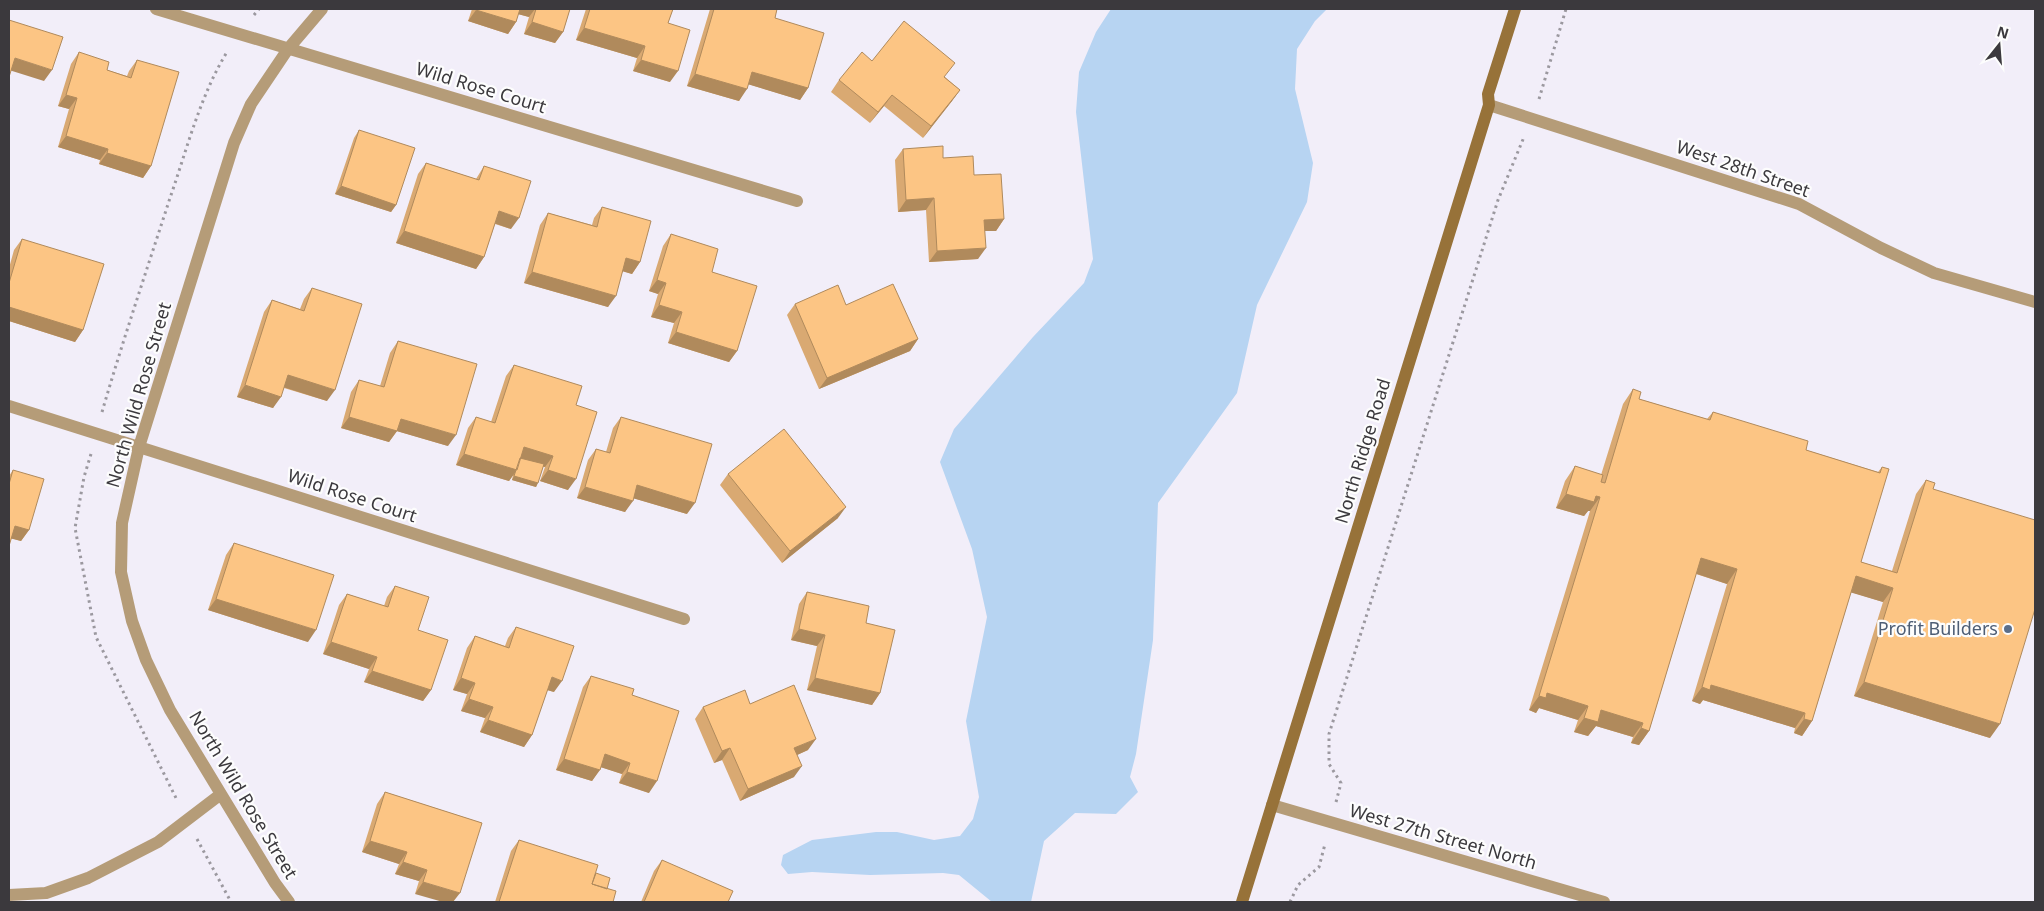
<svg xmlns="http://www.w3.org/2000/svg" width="2044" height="911" viewBox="0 0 2044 911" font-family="'Noto Sans',sans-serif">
<rect width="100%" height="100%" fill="#f2eef9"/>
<path fill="#b7d4f2" d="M1111,9H1327L1315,21L1297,49L1295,89L1313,163L1307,202L1257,305L1237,393L1158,503L1153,640L1136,754L1130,777L1138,792L1116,814L1075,813L1044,841L1031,902H992L959,875L943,873L870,875L812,872L788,874L781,865L783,855L812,840L876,832H897L934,840L960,836L973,819L979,797L966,721L987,617L972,549L940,462L954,429L1033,337L1084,283L1093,259L1076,112L1079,72L1096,32Z"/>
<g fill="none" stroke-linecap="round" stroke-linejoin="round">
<path stroke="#9b989f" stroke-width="3" stroke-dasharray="2.5 4" stroke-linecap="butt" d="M254,15L259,9
M1539,99L1566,9
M102,412C123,340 147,269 170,198C187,149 200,96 227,52
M91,454L84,477L75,528L96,637L177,800
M1336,802L1341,783L1329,764V734L1498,200L1524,137
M197,839L231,902
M1290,902L1298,885L1319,867L1325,844"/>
<path stroke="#b59c78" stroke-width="12" d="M156,9L797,201
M1489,105L1799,204L1881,248L1934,273L2035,302
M9,406L684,619
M1272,805L1604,902
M9,895L46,893L88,878L158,842L221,794
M289,902L275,883L170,710L146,660L132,621L121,572L122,523L139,447L234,143L251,104L288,49L322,9"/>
<path stroke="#977239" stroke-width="12" d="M1242,902L1489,105L1488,94L1515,9"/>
</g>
<path fill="#d9a972" d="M472,9H570L563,32L555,43L524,34L529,17L518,14L516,22L508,34L468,21Z
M586,9H673L668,23L670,82L633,71L637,58L576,40Z
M710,9H777L775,18L808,88L800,100L748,84L739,101L687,86Z
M79,52L107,70L127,76L129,71L137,60L151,166L143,178L99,164L100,160L58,147L69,109L58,106L71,64Z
M872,61L945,77L960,90L952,101L923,138L884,106L870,123L831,92L839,80Z
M359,130L396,205L391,212L335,194L354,138Z
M903,149L943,158L974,175L1004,219L996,231H985L978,259L929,262L926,210L898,212L895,160Z
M426,163L476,179L484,166L511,229L495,224L484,257L476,269L396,243L418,174Z
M602,207L640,262L632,274L623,271L608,307L524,283L540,225L548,213L592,225L594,218Z
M671,234L712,272L737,351L729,362L668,343L674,323L651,317L658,294L649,291L663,246Z
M22,239L83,330L75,342L9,321V268L14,250Z
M312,288L327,401L284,388L273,408L237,397L264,312L272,300L300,309L304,299Z
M795,304L846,305L918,339L910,351L819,389L787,315Z
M398,341L448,446L397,431L389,442L341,428L351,392L359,380L380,386L390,353Z
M514,365L576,405L568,490L540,481L545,467H543L536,487L512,480L513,475L509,481L456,465L468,428L476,417L491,422L506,376Z
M1633,389L1639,399L1707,419L1713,412L1806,450L1878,472L1882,467L1861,562L1892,571L1916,494L1926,480L1933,489L1990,738L1854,696L1883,602L1851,592L1812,721L1802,736L1794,733L1795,728L1703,700L1700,704L1692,701L1727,584L1696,574L1649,731L1639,745L1631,743L1633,737L1596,726L1588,736L1574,732L1578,720L1539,708L1536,713L1529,710L1590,511H1588L1584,516L1556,508L1565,481L1575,466L1601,475L1623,404Z
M621,417L687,514L633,498L625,512L577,498L588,460L596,449L606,452L613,428Z
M13,470L29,530L21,541L11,538L9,546V476Z
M728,474L838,518L782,563L720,485Z
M234,543L308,642L208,610L226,555Z
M395,586L418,630L431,690L423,701L364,682L369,669L323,654L339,605L347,594L384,606L387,597Z
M807,592L866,623L880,693L872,705L807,690L817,646L791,640L799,604Z
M516,627L554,692L547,690L532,735L524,747L480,732L485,718L461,711L467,694L453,690L467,648L475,636L505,646L508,638Z
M591,676L632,695L649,793L619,783L622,774L601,767L592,781L556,770L583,687Z
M750,704L808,750L797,755L794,777L740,801L722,760L714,763L695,719L703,707Z
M385,792L482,823L415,894L419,881L395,874L399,864L362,852L377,804Z
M519,840L595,874L607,889L613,902H495L511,851Z
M662,860L728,902H641L654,871Z"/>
<path fill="#b08a5c" d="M517,9H535L529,17L514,13Z
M476,10L516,22L508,34L468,21Z
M532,22L563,32L555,43L524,34Z
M584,28L645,46L637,58L576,40Z
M15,58L52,70L44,81L9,70Z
M641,60L678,71L670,82L633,71Z
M752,72L808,88L800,100L744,83Z
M695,74L747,89L739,101L687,86Z
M960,90L952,101L923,138L931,126Z
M66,95L77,98L69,109L58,106Z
M892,95L884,106L870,123L878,112Z
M66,136L108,149L100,160L58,147Z
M107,153L151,166L143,178L99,164Z
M341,186L396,205L391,212L335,194Z
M934,198L926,210L898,212L906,200Z
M499,211L519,218L511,229L491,222Z
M1004,219L996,231H976L984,220Z
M404,231L484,257L476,269L396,243Z
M986,248L978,259L929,262L937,251Z
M626,258L640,262L632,274L618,270Z
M532,272L616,296L608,307L524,283Z
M657,280L666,283L658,294L649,291Z
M659,305L682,312L674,323L651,317Z
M9,307L83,330L75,342L9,321Z
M676,332L737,351L729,362L668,343Z
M918,339L910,351L819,389L827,378Z
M288,375L335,390L327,401L280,386Z
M245,385L281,397L273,408L237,397Z
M349,417L397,431L389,442L341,428Z
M401,419L456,435L448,446L393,430Z
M524,447L553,456L545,467L519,459Z
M464,454L517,470L509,481L456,465Z
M548,470L576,479L568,490L540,481Z
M514,476L538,483L536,487L512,480Z
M637,485L695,503L687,514L629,497Z
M585,487L633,501L625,512L577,498Z
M1566,494L1596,496L1600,497L1590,511H1588L1584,516L1556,508Z
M846,507L838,518L782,563L790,551Z
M15,526L29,530L21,541L9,538Z
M1701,558L1737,569L1727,584L1691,572Z
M1856,576L1893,588L1883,602L1846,591Z
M216,599L316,630L308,642L208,610Z
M799,629L825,635L817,646L791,640Z
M331,642L377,657L369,669L323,654Z
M372,671L431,690L423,701L364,682Z
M552,677L562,681L554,692L544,689Z
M461,678L475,683L467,694L453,690Z
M815,678L880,693L872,705L807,690Z
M1864,682L2000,724L1990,738L1854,696Z
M1711,685L1805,713L1795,728L1703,700L1700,704L1692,701L1702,687Z
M1547,693L1588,706L1578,720L1539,708L1536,713L1529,710L1539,696Z
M469,699L493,707L485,718L461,711Z
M1601,710L1643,723L1633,737L1596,726L1588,736L1574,732L1584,718Z
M1804,719L1812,721L1802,736L1794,733Z
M488,720L532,735L524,747L480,732Z
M1641,728L1649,731L1639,745L1631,743Z
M816,739L808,750L786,760L794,748Z
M730,748L722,760L714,763L722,751Z
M605,754L630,763L622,774L597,766Z
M564,759L600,770L592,781L556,770Z
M802,766L794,777L740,801L748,789Z
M627,772L657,781L649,793L619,783Z
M370,841L407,852L399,864L362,852Z
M403,862L427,870L419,881L395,874Z
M423,882L460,893L453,902H443L415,894Z"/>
<path fill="#fcc584" stroke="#b08a5c" d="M476,9H520L516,22L476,10Z
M536,9H570L563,32L532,22Z
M590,9H673L668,23L690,30L678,71L641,60L645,46L584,28Z
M714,9H777L775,18L824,33L808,88L752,72L747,89L695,74Z
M9,20L63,37L52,70L15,58L9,77Z
M904,21L955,63L944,77L960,90L931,126L892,95L878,112L839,80L862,52L872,61Z
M79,52L109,62L107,70L131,78L137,60L179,72L151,166L107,153L108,149L66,136L77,98L66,95Z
M359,130L415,148L396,205L341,186Z
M943,146V158L973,156L974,175L1001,174L1004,219L984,220L986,248L937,251L934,198L906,200L903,149Z
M426,163L479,180L484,166L531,181L519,218L499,211L484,257L404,231Z
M602,207L651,221L640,262L626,258L616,296L532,272L548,213L597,227Z
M671,234L718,249L712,272L757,286L737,351L676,332L682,312L659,305L666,283L657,280Z
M22,239L104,264L83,330L9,307V283Z
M893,284L918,339L827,378L795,304L838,285L846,305Z
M312,288L362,304L335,390L288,375L281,397L245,385L272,300L304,311Z
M398,341L477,364L456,435L401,419L397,431L349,417L359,380L384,387Z
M514,365L582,386L576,405L597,412L576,479L548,470L553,456L524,447L517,470L464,454L476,417L495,423Z
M1633,389L1641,392L1639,399L1710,420L1713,412L1808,441L1806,450L1880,473L1882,467L1889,469L1861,562L1897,573L1926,480L1935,483L1933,489L2035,520V609L2000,724L1864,682L1893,588L1856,576L1812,721L1804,719L1805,713L1711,685L1710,690L1702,687L1737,569L1701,558L1649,731L1641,728L1643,723L1601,710L1598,722L1584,718L1588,706L1547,693L1546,698L1539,696L1600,497L1596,496L1594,502L1566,494L1575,466L1603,475L1601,482L1605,483Z
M621,417L712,444L695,503L637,485L633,501L585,487L596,449L610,453Z
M784,429L846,507L790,551L728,474Z
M520,458L544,464L538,483L514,476Z
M13,470L44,479L29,530L15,526L9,546V484Z
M234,543L334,575L316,630L216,599Z
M395,586L429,597L418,630L448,640L431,690L372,671L377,657L331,642L347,594L388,607Z
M807,592L869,606L866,623L895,630L880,693L815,678L825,635L799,629Z
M516,627L574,646L562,681L552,677L532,735L488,720L493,707L469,699L475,683L461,678L475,636L509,648Z
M591,676L634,689L632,695L679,711L657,781L627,772L630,763L605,754L600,770L564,759Z
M794,685L816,739L794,748L802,766L748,789L730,748L722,751L703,707L745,690L750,704Z
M385,792L482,823L460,893L423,882L427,870L403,862L407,852L370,841Z
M519,840L598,865L592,884L616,891L613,902H499Z
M662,860L733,891L728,902H644Z
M596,873L610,878L607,889L592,884Z"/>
<circle fill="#5c6f8a" stroke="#fdfdfd" stroke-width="2" cx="2008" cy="629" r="5"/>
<g text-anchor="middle" stroke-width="4.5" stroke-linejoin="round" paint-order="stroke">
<g font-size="18" fill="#3b393d" stroke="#fdfdfd">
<text transform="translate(481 88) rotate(17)" y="6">Wild Rose Court</text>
<text transform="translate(1743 169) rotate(19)" y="6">West 28th Street</text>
<text transform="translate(139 395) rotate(-74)" y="6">North Wild Rose Street</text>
<text transform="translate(1363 451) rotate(-73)" y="6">North Ridge Road</text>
<text transform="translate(352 496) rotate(18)" y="6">Wild Rose Court</text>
<text transform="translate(243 795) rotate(59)" y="6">North Wild Rose Street</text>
<text transform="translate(1443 837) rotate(16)" y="6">West 27th Street North</text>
</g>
<g font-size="18" fill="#4e5e75" stroke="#fdfdfd" text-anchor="end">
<text x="1998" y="635">Profit Builders</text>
</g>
</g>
<rect width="2044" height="911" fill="none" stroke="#3b393d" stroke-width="20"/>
<g transform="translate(1999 45) rotate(17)" stroke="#fdfdfd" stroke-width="4" paint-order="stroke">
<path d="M0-4L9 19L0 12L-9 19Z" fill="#3b393d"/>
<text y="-8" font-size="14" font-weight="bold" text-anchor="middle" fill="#3b393d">N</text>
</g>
</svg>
